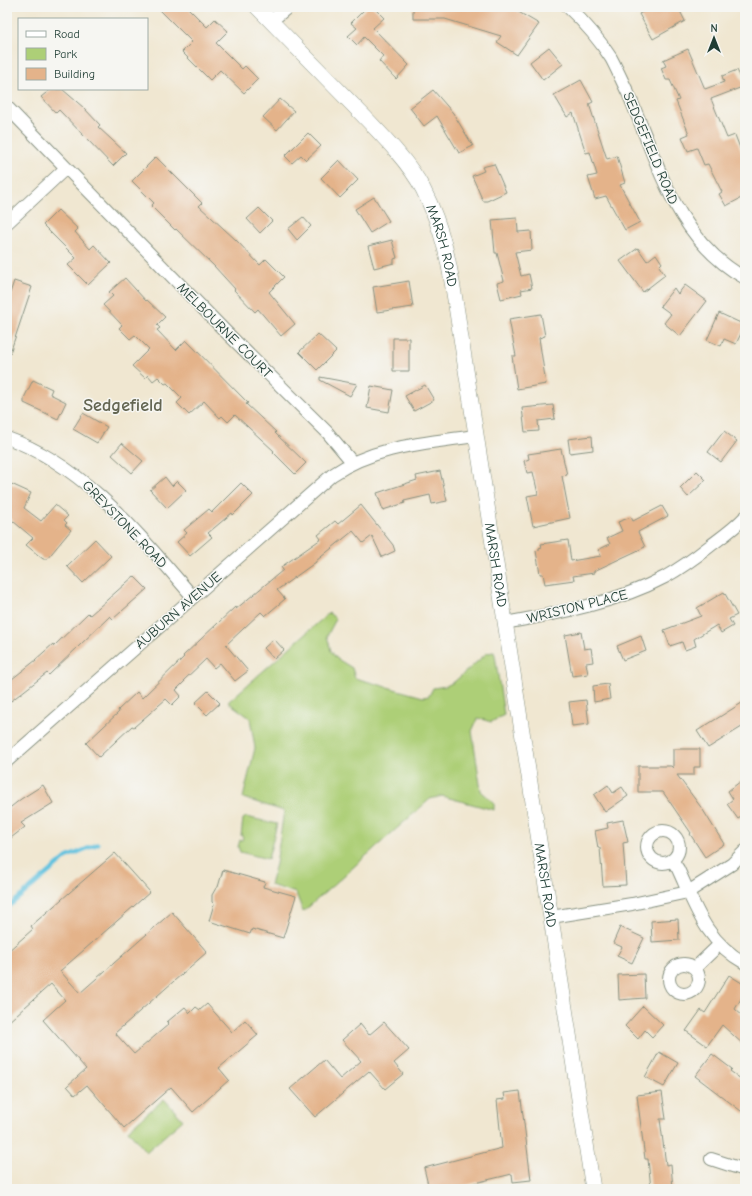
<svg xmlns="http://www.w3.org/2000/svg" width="752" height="1196" viewBox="0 0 752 1196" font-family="'Comic Neue',sans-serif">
<rect width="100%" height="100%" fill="#f6f6f2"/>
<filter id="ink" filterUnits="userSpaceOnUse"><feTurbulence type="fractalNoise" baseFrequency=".025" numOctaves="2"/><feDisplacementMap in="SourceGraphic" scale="8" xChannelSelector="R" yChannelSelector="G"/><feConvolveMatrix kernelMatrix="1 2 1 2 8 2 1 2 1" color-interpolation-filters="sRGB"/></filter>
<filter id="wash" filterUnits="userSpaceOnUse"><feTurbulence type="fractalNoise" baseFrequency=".012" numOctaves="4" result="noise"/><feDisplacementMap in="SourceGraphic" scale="16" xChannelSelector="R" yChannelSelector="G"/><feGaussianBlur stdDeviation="0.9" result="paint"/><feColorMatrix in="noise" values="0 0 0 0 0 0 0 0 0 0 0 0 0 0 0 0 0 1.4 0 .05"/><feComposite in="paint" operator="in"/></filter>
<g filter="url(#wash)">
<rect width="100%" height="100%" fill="#f0e7d1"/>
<path fill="#adcf77" stroke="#668656" d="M329,613L336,619L327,636L331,651L336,658L352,668L355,678L423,697L429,696L433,688L446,686L454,682L487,653L494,652L495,655L504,715L491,722L478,718L472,731L481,791L494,803V810L442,796L430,799L303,912L296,893L270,885L276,864L284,811L243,798L255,748L250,718L228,702Z
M246,817L277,824L268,859L240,852L238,847L240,840H242L243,837L241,836L243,819Z
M164,1099L183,1120L146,1152L128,1130Z"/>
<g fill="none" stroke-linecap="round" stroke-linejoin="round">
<path stroke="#61c2df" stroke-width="4" d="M7,908L67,857L98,844"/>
</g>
<g id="blocks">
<path fill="#e4b38a" d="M157,7H187L207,27L215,19L228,31L216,43L242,69L245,66L258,79L244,93L220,70L210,80L182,52L192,42Z
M367,7H373L384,18L373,28L409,65L396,79L379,61L383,56L364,37L357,45L348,36L357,28L351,23Z
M413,7H510L539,24L517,55L497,42L501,36L445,19H413Z
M651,7H678L685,21L653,39L639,14Z
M549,47L563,64L543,80L530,62Z
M688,49L705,89L724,82L722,76L737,70L745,86L711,99L727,138L735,135L745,161V196L726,206L719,194L722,192L708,164L704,165L697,148L688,151L682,137L689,134L676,101L679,100L670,80H666L661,68L666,66L663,60Z
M581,80L593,102L589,104L607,159L617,156L625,183L620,185L640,222L625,230L606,196L595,199L588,177L597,175L590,152L586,153L573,113L567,117L554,95Z
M51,89H62L84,108L100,125L98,127L126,153L113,166L59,110L56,113L41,97Z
M433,90L453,113L473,146L459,153L437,116L424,126L410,108Z
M280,99L294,111L277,130L263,117Z
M308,133L321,146L306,160L301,155L292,163L285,156Z
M156,157L202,203L199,206L236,240L260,265L266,259L284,277L269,292L295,324L281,336L258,309L255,312L234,290L235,289L214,266L176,229L175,230L151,206L154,203L132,181Z
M339,160L358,180L340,198L321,178Z
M494,164L506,192L487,201H483L472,176L484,171L482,167Z
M374,197L389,221L370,233L355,209Z
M259,208L272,221L260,233L247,219Z
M58,210L78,229L75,232L90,249L94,245L111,263L88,285L68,265L76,258L43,225Z
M303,217L311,226L297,240L288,229Z
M517,218L518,232L531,231L532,250L515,252L521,276L529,274L532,288L521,290L522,294L501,299L497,283L504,281L497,253H495L492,220Z
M392,240L397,258L394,259V263L374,268L368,246Z
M638,248L647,261L656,254L662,263L659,266L665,275L643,292L620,261Z
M125,278L146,301L147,300L165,317L157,325L160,328L157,330L176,350L186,340L248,403L246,404L276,432L275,433L306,463L295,474L273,452L274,451L235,415L228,422L222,416L220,418L204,401L189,415L177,403L182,398L167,383L165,384L158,377L153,381L148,375L145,378L132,366L149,349L135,335L130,339L119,328L122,325L103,305L113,296L109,292Z
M14,281L32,287L9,356L7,355V302Z
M409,281L413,307L377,312L373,287Z
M685,285L707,301L680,336L664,323L671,314L660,306L674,288L678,294Z
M719,313L745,325L736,344L724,339L721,346L707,340Z
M541,314L545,336L539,338L546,384L517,389L512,356H516L509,319Z
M318,334L336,351L317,370L299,352Z
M393,338H409V371H393Z
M320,377L357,384L350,396L320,380Z
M33,380L52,389L50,394L66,402L58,419L24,403V398Z
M425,385L434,400L414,411L405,396Z
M371,386L393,390L389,412L367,408Z
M553,405L555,419L538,421L539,431L525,432L522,408Z
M83,413L107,427L97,443L73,429Z
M724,431L737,441L721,462L708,452Z
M592,436L593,450L570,453L568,439Z
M122,443L143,461L132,473L112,455Z
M561,449L567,475L562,476L570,518L533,526L527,496L538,494L533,472L527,473L524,461L529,459L528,454Z
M440,471L447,501L432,504L430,495L404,501L405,503L383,510L377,493L417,480L416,476Z
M697,471L706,480L688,497L680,488Z
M165,477L172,486L177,481L186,490L167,508L150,490Z
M7,482L31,493L24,508L41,521L55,505L68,516L64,520L67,523L65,525L71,530L47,559H43L26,545L33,538L7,516Z
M241,483L253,495L233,515L232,513L208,533L212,537L190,556L177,542L187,533L184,530L209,509L212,512Z
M361,505L393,545L395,551L382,557L372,536L363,543L353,531L316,561V562L277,590L285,599L265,616L261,612L226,645L248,671L235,681L220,663L214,668L206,659L184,680L185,681L176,690L181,696L172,705L166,699L134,727L132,726L99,757L86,743L119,712L118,710L137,692L142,698L184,657L183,656L235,607L236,609L283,570L281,567L321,539L318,535L335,521L338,524Z
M662,506L668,516L638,532L645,547L594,571V573L573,576L574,580L545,584L543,574H540L536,551L539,550V548L542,547L541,544L568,540L571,561L601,556L598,550L610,544L607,538L622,531L618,522L631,517L633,521Z
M95,539L111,556L83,583L67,566Z
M134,576L147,589L113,619L110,616L49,675L47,673L11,701L7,695V683L36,660H35L53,644L54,646L88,613L90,615Z
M724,592L737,615L729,619L733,626L721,633L717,625L694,639L696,646L685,650L682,642L670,646L664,630L701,616L697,608Z
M581,632L584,649L591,648L593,662L586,663L588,674L572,676L565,635Z
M641,636L646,651L623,660L617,646Z
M274,639L284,650L274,659L264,648Z
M608,684L610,699L594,702L593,686Z
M208,691L220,703L207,715L195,703Z
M586,700L589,724L572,726L569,702Z
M745,701V725L708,748L697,731Z
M673,749H700V767H694V775H677L703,810L724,844L705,857L690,834L691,833L663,792H638V766H671L673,768Z
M741,781L745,787V814L738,819L727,804L733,799L728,791Z
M43,785L53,803L21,823L25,827L7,841V810L21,799Z
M608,785L613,793L622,787L628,796L605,812L594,795Z
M623,820L628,842L623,843L626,885L603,886L600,848H598L595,831L608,828L607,823Z
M115,853L150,892L60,971L80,993L172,912L207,952L115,1033L134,1054L169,1024L167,1022L185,1007L190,1013L196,1007L200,1010L207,1004L232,1032L245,1020L258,1035L219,1068L229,1080L193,1112L171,1087L124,1128L87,1085L75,1095L67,1086L86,1069L43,1020L65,1000L51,984L7,1023V952L33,929L31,926Z
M223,870L265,882L263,887L296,896L283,938L252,929L250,934L209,921L214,904L212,902V895L216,888L218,887Z
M678,919L679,940L652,942L651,921Z
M620,927L644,938L632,963L617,956L622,947L613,943Z
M644,974L645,998L619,1000L618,975Z
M729,975L745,985V992L735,1009L745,1018V1046L722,1025L707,1046L686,1031L701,1010L705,1013Z
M643,1006L663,1025L652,1037L645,1030L638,1039L625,1026Z
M384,1022L409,1050L394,1063L403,1074L385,1089L369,1071L315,1117L290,1089L324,1060L340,1079L361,1061L342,1040L360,1024L369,1035Z
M659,1052L678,1063L664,1087L645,1077Z
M712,1054L732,1069L730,1071L745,1082V1114L695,1076Z
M520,1091L531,1180L513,1182L512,1174L450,1189H429L424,1168L502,1148L497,1100L505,1099L504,1093Z
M662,1092L666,1119H660L666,1165L671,1164L673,1189H651L648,1159H645L637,1095Z"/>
</g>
</g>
<g filter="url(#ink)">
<use href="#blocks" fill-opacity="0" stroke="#889282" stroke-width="1"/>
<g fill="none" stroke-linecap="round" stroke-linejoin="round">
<defs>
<path id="minor" d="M568,7C584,22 599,39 611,58C617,69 622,81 628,93C658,162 675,239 745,278
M271,21L288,7
M7,107L225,331L327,432L353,463
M7,223L66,168
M7,438C86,466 140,536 193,597
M505,623C560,613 616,603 665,577C681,568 696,557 710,546C722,537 735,528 745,517
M7,761L332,475C374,446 426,443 475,436
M647 847a16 16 0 1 1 32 0a16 16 0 1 1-32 0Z
M672,860L678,869C695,906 706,942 745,963
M551,917L632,904L688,892L732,864L745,851
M669 979a15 15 0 1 1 30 0a15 15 0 1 1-30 0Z
M695,968L720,944
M711,1159L745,1170"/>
<g id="tertiary">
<path id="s1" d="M257,7C289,40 321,72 353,105C376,129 408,160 423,189C444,230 450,267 457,312L593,1189"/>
</g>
</defs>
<use href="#minor" stroke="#889282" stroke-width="14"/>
<use href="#tertiary" stroke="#889282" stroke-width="16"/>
<use href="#minor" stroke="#fff" stroke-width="12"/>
<use href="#tertiary" stroke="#fff" stroke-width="15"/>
</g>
</g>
<g text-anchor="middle" stroke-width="3" stroke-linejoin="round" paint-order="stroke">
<g font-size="14" fill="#1f3d34" stroke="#f6f6f2">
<text transform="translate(651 148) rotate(67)" y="5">SEDGEFIELD ROAD</text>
<text dy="5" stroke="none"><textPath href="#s1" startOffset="307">MARSH ROAD</textPath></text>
<text transform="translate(225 330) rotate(45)" y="5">MELBOURNE COURT</text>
<text transform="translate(125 524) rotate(46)" y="5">GREYSTONE ROAD</text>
<text dy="5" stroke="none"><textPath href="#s1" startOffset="631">MARSH ROAD</textPath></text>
<text transform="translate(577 606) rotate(-14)" y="5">WRISTON PLACE</text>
<text transform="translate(178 610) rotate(-41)" y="5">AUBURN AVENUE</text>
<text dy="5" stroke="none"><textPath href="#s1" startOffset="955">MARSH ROAD</textPath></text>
</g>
<g font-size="18" font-weight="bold" fill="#646652" stroke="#f6f6f2">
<text x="123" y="411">Sedgefield</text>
</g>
</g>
<rect width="752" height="1196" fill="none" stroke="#f6f6f2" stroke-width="24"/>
<rect x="18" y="18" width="130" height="72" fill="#f6f6f2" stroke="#a0aca6"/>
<rect x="26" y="31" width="20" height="6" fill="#ffffff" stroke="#a0aca6"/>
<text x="54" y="38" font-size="12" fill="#1f3d34">Road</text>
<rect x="26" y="48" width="20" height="12" fill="#adcf77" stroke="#a0aca6"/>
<text x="54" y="58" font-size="12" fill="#1f3d34">Park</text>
<rect x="26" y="68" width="20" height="12" fill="#e4b38a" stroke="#a0aca6"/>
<text x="54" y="78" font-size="12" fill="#1f3d34">Building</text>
<g transform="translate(714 38)" stroke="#f6f6f2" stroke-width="3" paint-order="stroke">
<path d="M0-3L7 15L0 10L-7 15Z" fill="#1f3d34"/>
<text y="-6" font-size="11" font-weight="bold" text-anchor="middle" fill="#1f3d34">N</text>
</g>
</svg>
